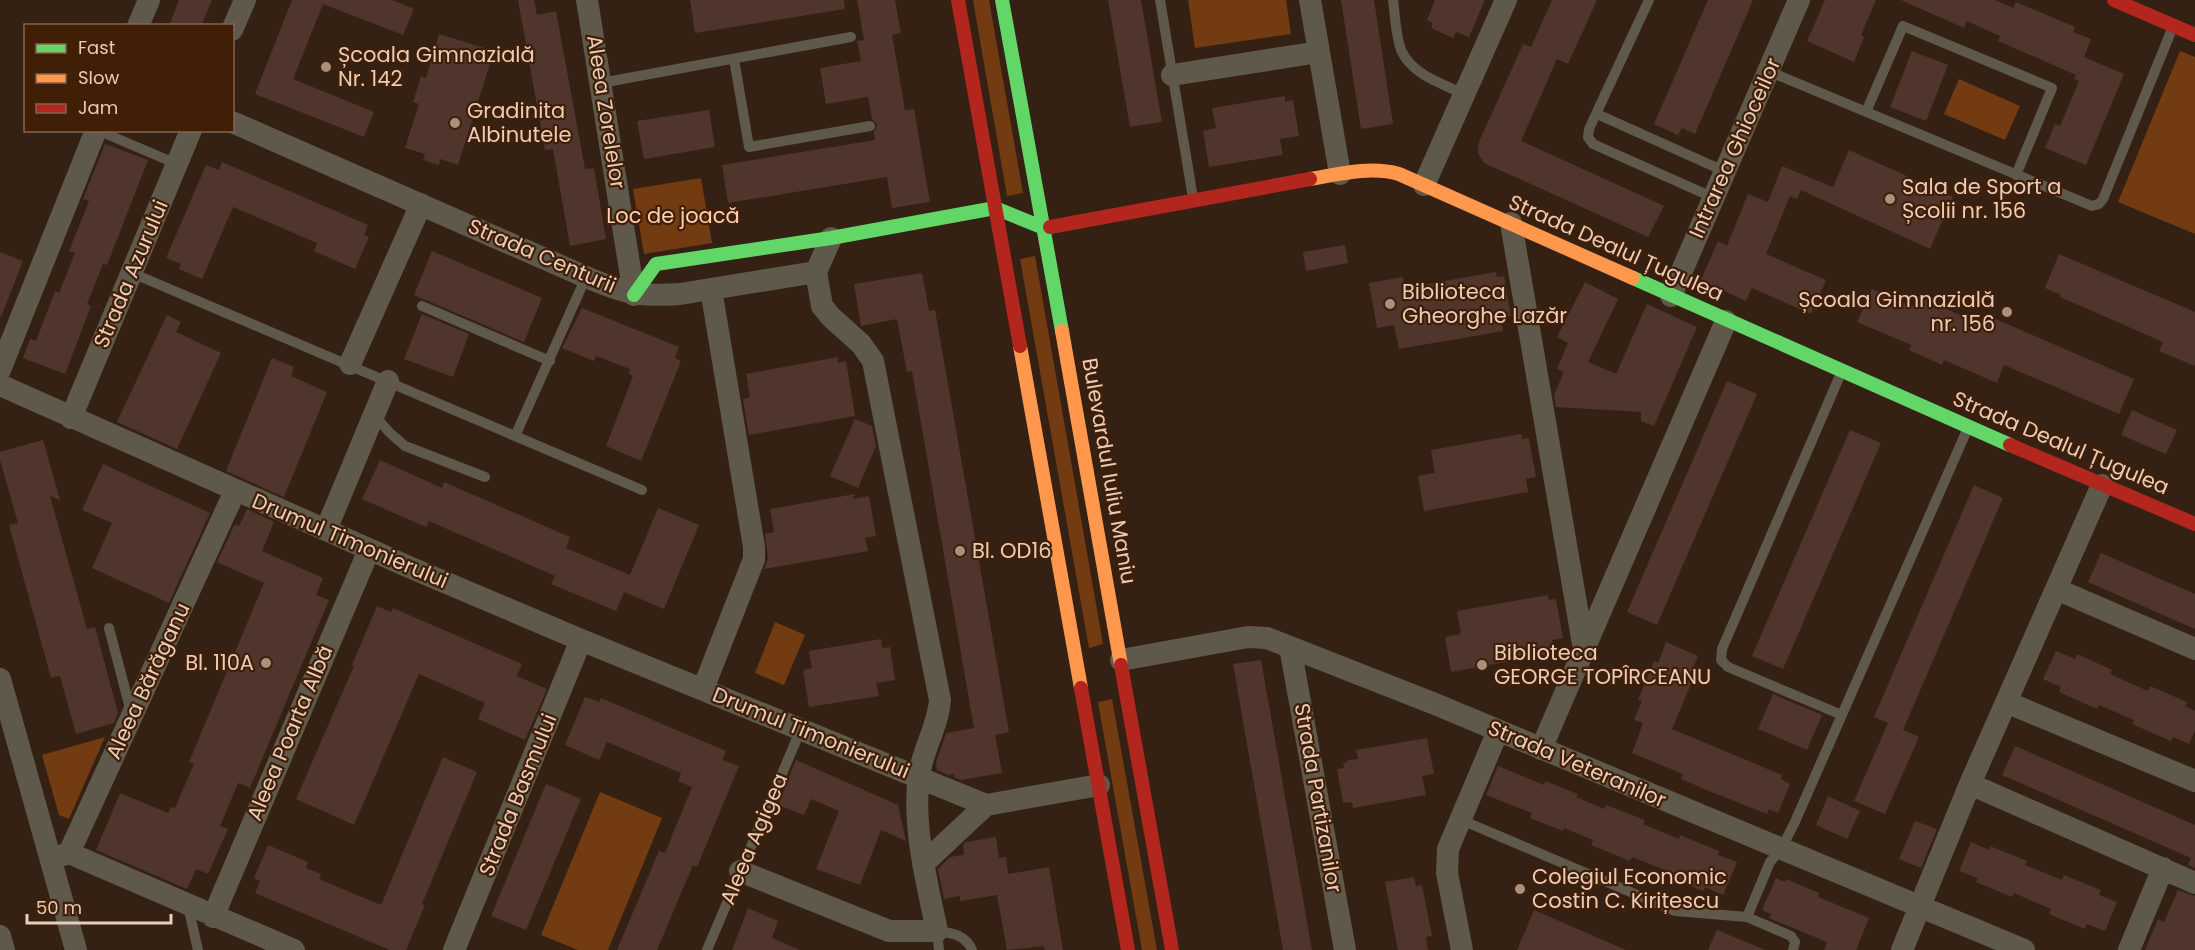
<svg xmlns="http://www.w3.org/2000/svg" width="2195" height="950" viewBox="0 0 2195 950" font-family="Poppins,sans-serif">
<rect width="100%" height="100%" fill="#342114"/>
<path fill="#733b12" d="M973,0H989L1023,193L1007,196Z
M1188,0H1286L1291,34L1195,48Z
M2180,51L2195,57V234L2118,202Z
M1959,79L2020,106L2005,140L1944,114Z
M701,178L712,243L644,254L633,189Z
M1035,256L1103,644L1089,648L1020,259Z
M775,622L805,635L784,685L755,673Z
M1112,699L1157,950H1142L1098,702Z
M105,737L69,819L59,815L42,755Z
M600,792L662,818L608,950H578L541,935Z"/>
<path fill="#50352c" d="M179,0H212L201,26H169Z
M292,0H392L414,9L403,35L323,4L293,79L374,112L364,137L255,94Z
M518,0H534L537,15L556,11L585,169L594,168L606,239L570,246L553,149L545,150Z
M690,0H844L845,9L695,33Z
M857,0H895L901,33L892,35L905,110L914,109L930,202L892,208L887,177L728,203L722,165L875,140L874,132L877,124L872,119L868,97L826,104L820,68L861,61L857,41L864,40Z
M1108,0H1141L1162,122L1130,127Z
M1341,0H1374L1393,124L1361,129Z
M1435,0H1485L1469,37L1456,32L1453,38L1431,28L1433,23L1427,20Z
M1552,0H1597L1568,64L1557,59L1521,141L1664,206L1648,237L1484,163L1478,153V144L1523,44L1531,47Z
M1708,0H1753L1695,134L1682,128L1678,135L1654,124Z
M1825,0H1876L1861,35L1864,37L1854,62L1807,41Z
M1901,0H1995L2013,8L2016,2L2075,27L2073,32L2091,39L2084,57L2124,74L2086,165L2045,148L2055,124L2060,126L2079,81L2074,79L2076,75L1998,41L2000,36L1967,21L1964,28Z
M439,34L494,51L458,165L440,159L439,165L423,160L425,154L405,148L419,104L413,102L421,76L426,78Z
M1912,51L1948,65L1926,121L1890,107Z
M1285,96V102L1293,100L1299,136L1280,139L1283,155L1209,167L1203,131L1216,128L1212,108Z
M709,110L715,147L644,159L637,121Z
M105,144L148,160L107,265L103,264L87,304L91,306L65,374L23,358L30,339L36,341L55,291L59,293L75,253L69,251L89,201L83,199Z
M1849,150L1953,197L1930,249L1801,190L1797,199L1790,196L1766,254L1826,280L1811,314L1752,288L1746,301L1701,280L1718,241L1727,246L1748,194L1768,202L1782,166L1833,187Z
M222,162L368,225L364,235L369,237L355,269L314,251L317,243L233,207L202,279L179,269L181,264L166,258L206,165L219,170Z
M1345,245L1348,263L1306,271L1303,252Z
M432,251L542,298L524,342L414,295Z
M0,252L23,261L1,317L0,316Z
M2059,254L2195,312V366L2159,351L2163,342L2060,297L2061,295L2045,288Z
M1496,272L1497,277L1504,276L1511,316L1501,317L1503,331L1399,349L1394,325L1377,328L1369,283L1403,277L1405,288Z
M922,273L929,311L935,310L1009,732L995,735L1002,773L961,780L955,778L954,774L948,775L937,770L936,763L946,733L974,728L912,371L907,372L897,319L861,326L854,284Z
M1585,282L1618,299L1588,362L1616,374L1647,304L1697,327L1654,426L1641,421V412L1556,407L1554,395L1564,372L1557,369L1568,343L1557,337Z
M1872,289L1914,307L1919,297L1987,327L1991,317L2134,379L2119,414L2004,365L1997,383L1944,360L1942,365L1909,350L1911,345L1857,322Z
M582,308L679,347L675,358L681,361L641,461L606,446L633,376L629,374L630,369L596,356L594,361L562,348Z
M422,314L469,334L453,377L404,359Z
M167,315L181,322L176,332L221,353L177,449L117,422Z
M838,357V363L846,361L855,416L749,435L743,399L750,397L746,374Z
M272,358L294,367L291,376L327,392L284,497L226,471Z
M1727,381L1757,394L1657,625L1627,612Z
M2132,410L2177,430L2166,454L2121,435Z
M855,419L872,426L876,446L858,488L830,476Z
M1850,430L1881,443L1783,669L1752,656Z
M1521,434L1522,439L1529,438L1536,477L1526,479L1528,492L1424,511L1418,476L1435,473L1431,450Z
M43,440L60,500L50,496L87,629L95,627L118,713L114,723L76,734L60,676L51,678L9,525L18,523L0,460V452Z
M380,460L442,488L444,482L570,537L566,548L630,575L658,508L699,525L664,609L624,592L616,611L551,584L555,576L429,521L426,527L362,499Z
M103,464L210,513L169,603L92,568L112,523L82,510Z
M1974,485L2003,498L1903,730L1919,737L1885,814L1854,801L1888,723L1874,717Z
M855,494L852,499L869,496L876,536L865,538L868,551L764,569L768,559L765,534L774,532L770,509Z
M247,509L274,522L262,551L323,578L316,595L329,600L250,788L238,783L220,826L228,829L208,874L196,869L187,889L96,850L120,793L168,813L171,807L175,808L194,764L189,762L264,583L217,562L235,524L239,526Z
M2101,553L2195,594V629L2088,582Z
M1548,595L1549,600L1556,599L1563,638L1552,640L1555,653L1451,672L1445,637L1461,634L1457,611Z
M377,606L391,612L393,608L522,664L517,676L547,689L525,740L478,719L485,703L419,674L354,825L296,799L354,666L352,665Z
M881,639L882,648L890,647L895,680L876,683L879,696L809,707L803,670L812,668L809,651Z
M1666,642L1698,656L1690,675L1694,677L1672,729L1782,775L1781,779L1790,784L1778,813L1769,809L1767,814L1714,793L1681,779L1683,774L1632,753L1643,723L1634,720L1642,701L1638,700L1654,661L1658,663Z
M2056,651L2075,659L2077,654L2112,670L2110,674L2148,691L2150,686L2187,702L2185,706L2195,711V731L2189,744L2173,737L2171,741L2132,724L2134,720L2099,705L2097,709L2059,692L2061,687L2043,679Z
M1261,660L1312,950H1283L1233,664Z
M1773,694L1822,715L1807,750L1758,729Z
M585,697L599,702L601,698L726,751L722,760L739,766L697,867L693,865L657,950H617L659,851L665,853L692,787L678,781L681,773L607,742L599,760L565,745Z
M1427,738L1434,774L1422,776L1426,795L1353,808L1352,802L1343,803L1337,769L1344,768L1343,763L1348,762L1347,760L1358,759L1356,750Z
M2015,746L2195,825V868L2188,865L2191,858L2002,775Z
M443,757L477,772L422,904L425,905L406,950H390L255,893L260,881L254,878L268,845L308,862L306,868L321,874L319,879L381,905Z
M796,760L898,805L906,841L881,830L860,885L816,869L839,811L811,799L804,815L778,805Z
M1498,766L1544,785L1545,781L1578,794L1576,797L1604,809L1606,805L1645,820L1643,824L1679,839L1680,835L1719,851L1718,855L1737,862L1723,895L1705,887L1703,891L1664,875L1665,870L1632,857L1630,861L1591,845L1593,840L1564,828L1563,831L1530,818L1532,813L1486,795Z
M546,784L581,799L526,930L491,916Z
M1828,796L1860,811L1847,839L1816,825Z
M1915,821L1937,829L1921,868L1899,859Z
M996,837L999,858L1006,857L1008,874L1049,867L1063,950H1045L1044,946L1007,950L997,895L960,901V896L944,899L938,869L950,857L964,855L963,845L966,842Z
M1971,842L1989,850L1990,846L2027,861L2025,865L2062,880L2064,875L2101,890L2099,895L2117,902L2105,931L2087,924L2085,929L2049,914L2051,909L2014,893L2012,897L1976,882L1978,878L1959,871Z
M1414,877L1416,886L1422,885L1432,936L1426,937L1428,950H1398L1385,882Z
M1776,878L1785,882L1786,879L1819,893L1818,897L1869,918L1856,950H1824L1827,942L1769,918L1771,914L1762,910Z
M2178,890L2195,896V950H2145L2158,919L2164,922Z
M748,908L778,921L772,938L800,950H732Z
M1534,910L1626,950H1517Z
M1717,930L1765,950H1708Z"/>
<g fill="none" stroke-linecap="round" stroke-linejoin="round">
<path stroke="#5e594b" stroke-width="10" d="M1160,0L1193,198
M1393,0C1395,14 1396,40 1402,52C1413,75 1443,84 1464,94
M1649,0L1589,129L1588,137L1593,144L1712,197
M734,59L749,147L870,126
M1768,71L2092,206L2099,204L2103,199L2172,29
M601,83L851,37
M1866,112L1903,26L2052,88L2016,175
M1597,114L1724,171
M97,130L177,164
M132,273L642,490
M422,306L550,361
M1841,373L1722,649L1721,660L1728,667L1842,715
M374,415L390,433L405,446L485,477
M516,434L586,277
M109,628L131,712
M1459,819L1675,911L1747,917L1791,936L1795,942L1793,950
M188,906L198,950
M1747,917L1770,862L1781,849L1794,824L1967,430
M707,950L801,729
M939,950L937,931C952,933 966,935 972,950"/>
<path stroke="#5e594b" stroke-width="22" d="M587,0L634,295
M1310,0L1340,174
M138,26L149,0
M232,30L245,0
M1172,75L1319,52
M232,122L586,277C624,293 638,297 680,294L816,272
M1424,185L1506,0
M1511,223L1584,650
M1671,296L1799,0
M350,364L421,204
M0,370L96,130
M0,385L409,567L581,640L986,805
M71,418L191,130
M326,530L388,381
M2056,589L2195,649
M1290,647L1345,950
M1121,660L1248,637L1267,638L1435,704L2024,950
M0,679L76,950
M703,689L754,559V547L711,289
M2006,702L2195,781
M1541,749L1726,321
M1970,784L2195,883
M986,805L1099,785
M69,853L294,950
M51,859L69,853L235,491
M923,864L986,805
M740,871L889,931H937C927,883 912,825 919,775C923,749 938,726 940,700L873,361L861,344L831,317L822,306L816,272L831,238
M213,917L369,550
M0,936L4,950
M454,950L581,640
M1462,950L1447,873L1448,849L1498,731
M1902,950L1970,784L2102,485
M2129,950L2163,868"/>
<path stroke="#63d668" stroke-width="14" d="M1002,0L1062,331
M1633,278L2010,445
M634,295L656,264L831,238L995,208L1044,228L1050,227"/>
<path stroke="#ff974d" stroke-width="14" d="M1310,179C1339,174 1371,166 1399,174L1633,278
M1062,331L1121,665
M1020,346L1081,688"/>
<path stroke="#b3261e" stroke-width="14" d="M958,0L1020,346
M2114,0L2195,35
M1050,227L1310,179
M2010,445L2195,524
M1121,665L1172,950
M1081,688L1128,950"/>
</g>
<g fill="#aa9081" stroke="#411f07" stroke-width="2">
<circle cx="326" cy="67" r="6"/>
<circle cx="455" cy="123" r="6"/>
<circle cx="1890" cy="199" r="6"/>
<circle cx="1390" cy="304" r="6"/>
<circle cx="2007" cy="312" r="6"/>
<circle cx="960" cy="551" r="6"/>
<circle cx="266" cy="663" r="6"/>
<circle cx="1482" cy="665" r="6"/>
<circle cx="1520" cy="889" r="6"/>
</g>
<g text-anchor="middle" stroke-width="4.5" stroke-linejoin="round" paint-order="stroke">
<g font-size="21" fill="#e9ccbc" stroke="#411f07" text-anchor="start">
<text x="338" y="62">Școala Gimnazială<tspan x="338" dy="24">Nr. 142</tspan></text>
<text x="467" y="118">Gradinita<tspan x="467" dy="24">Albinutele</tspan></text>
<text x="1902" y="194">Sala de Sport a<tspan x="1902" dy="24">Școlii nr. 156</tspan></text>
<text x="1402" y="299">Biblioteca<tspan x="1402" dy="24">Gheorghe Lazăr</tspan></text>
<text x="1995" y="307" text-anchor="end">Școala Gimnazială<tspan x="1995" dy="24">nr. 156</tspan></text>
<text x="972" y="558">Bl. OD16</text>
<text x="1494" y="660">Biblioteca<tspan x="1494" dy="24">GEORGE TOPÎRCEANU</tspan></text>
<text x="254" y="670" text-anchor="end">Bl. 110A</text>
<text x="1532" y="884">Colegiul Economic<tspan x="1532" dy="24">Costin C. Kirițescu</tspan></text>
</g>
<g font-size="21" fill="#e9ccbc" stroke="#411f07">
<text transform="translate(606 112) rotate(81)" y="7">Aleea Zorelelor</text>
<text transform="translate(1735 148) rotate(-66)" y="7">Intrarea Ghioceilor</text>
<text transform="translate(1616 248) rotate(24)" y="7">Strada Dealul Țugulea</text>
<text transform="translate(542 256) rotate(23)" y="7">Strada Centurii</text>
<text transform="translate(131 274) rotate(-67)" y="7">Strada Azurului</text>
<text transform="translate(2061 443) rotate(23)" y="7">Strada Dealul Țugulea</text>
<text transform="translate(1109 471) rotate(80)" y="7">Bulevardul Iuliu Maniu</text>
<text transform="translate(350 541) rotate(23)" y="7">Drumul Timonierului</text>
<text transform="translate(148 681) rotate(-65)" y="7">Aleea Bărăganu</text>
<text transform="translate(290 733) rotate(-67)" y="7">Aleea Poarta Albă</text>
<text transform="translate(811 733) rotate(22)" y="7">Drumul Timonierului</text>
<text transform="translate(1577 764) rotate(23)" y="7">Strada Veteranilor</text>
<text transform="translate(518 795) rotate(-68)" y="7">Strada Basmului</text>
<text transform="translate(1318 798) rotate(80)" y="7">Strada Partizanilor</text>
<text transform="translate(754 839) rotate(-67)" y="7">Aleea Agigea</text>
</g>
<g font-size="21" fill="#fdcfb5" stroke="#411f07">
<text x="673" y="223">Loc de joacă</text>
</g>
</g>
<rect x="24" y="24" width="210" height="108" fill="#411f07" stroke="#84644f" stroke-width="1.5"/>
<rect x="36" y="44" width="30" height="9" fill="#63d668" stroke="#84644f" stroke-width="1.5"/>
<text x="78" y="54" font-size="18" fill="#e9ccbc">Fast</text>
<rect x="36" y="74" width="30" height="9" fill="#ff974d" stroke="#84644f" stroke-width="1.5"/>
<text x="78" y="84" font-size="18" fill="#e9ccbc">Slow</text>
<rect x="36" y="104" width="30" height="9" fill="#b3261e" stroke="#84644f" stroke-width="1.5"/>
<text x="78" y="114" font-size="18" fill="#e9ccbc">Jam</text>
<path d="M27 914v9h144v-9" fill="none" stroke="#e9ccbc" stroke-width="3"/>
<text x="36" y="914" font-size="18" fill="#e9ccbc" stroke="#411f07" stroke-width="4.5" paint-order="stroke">50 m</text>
</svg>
